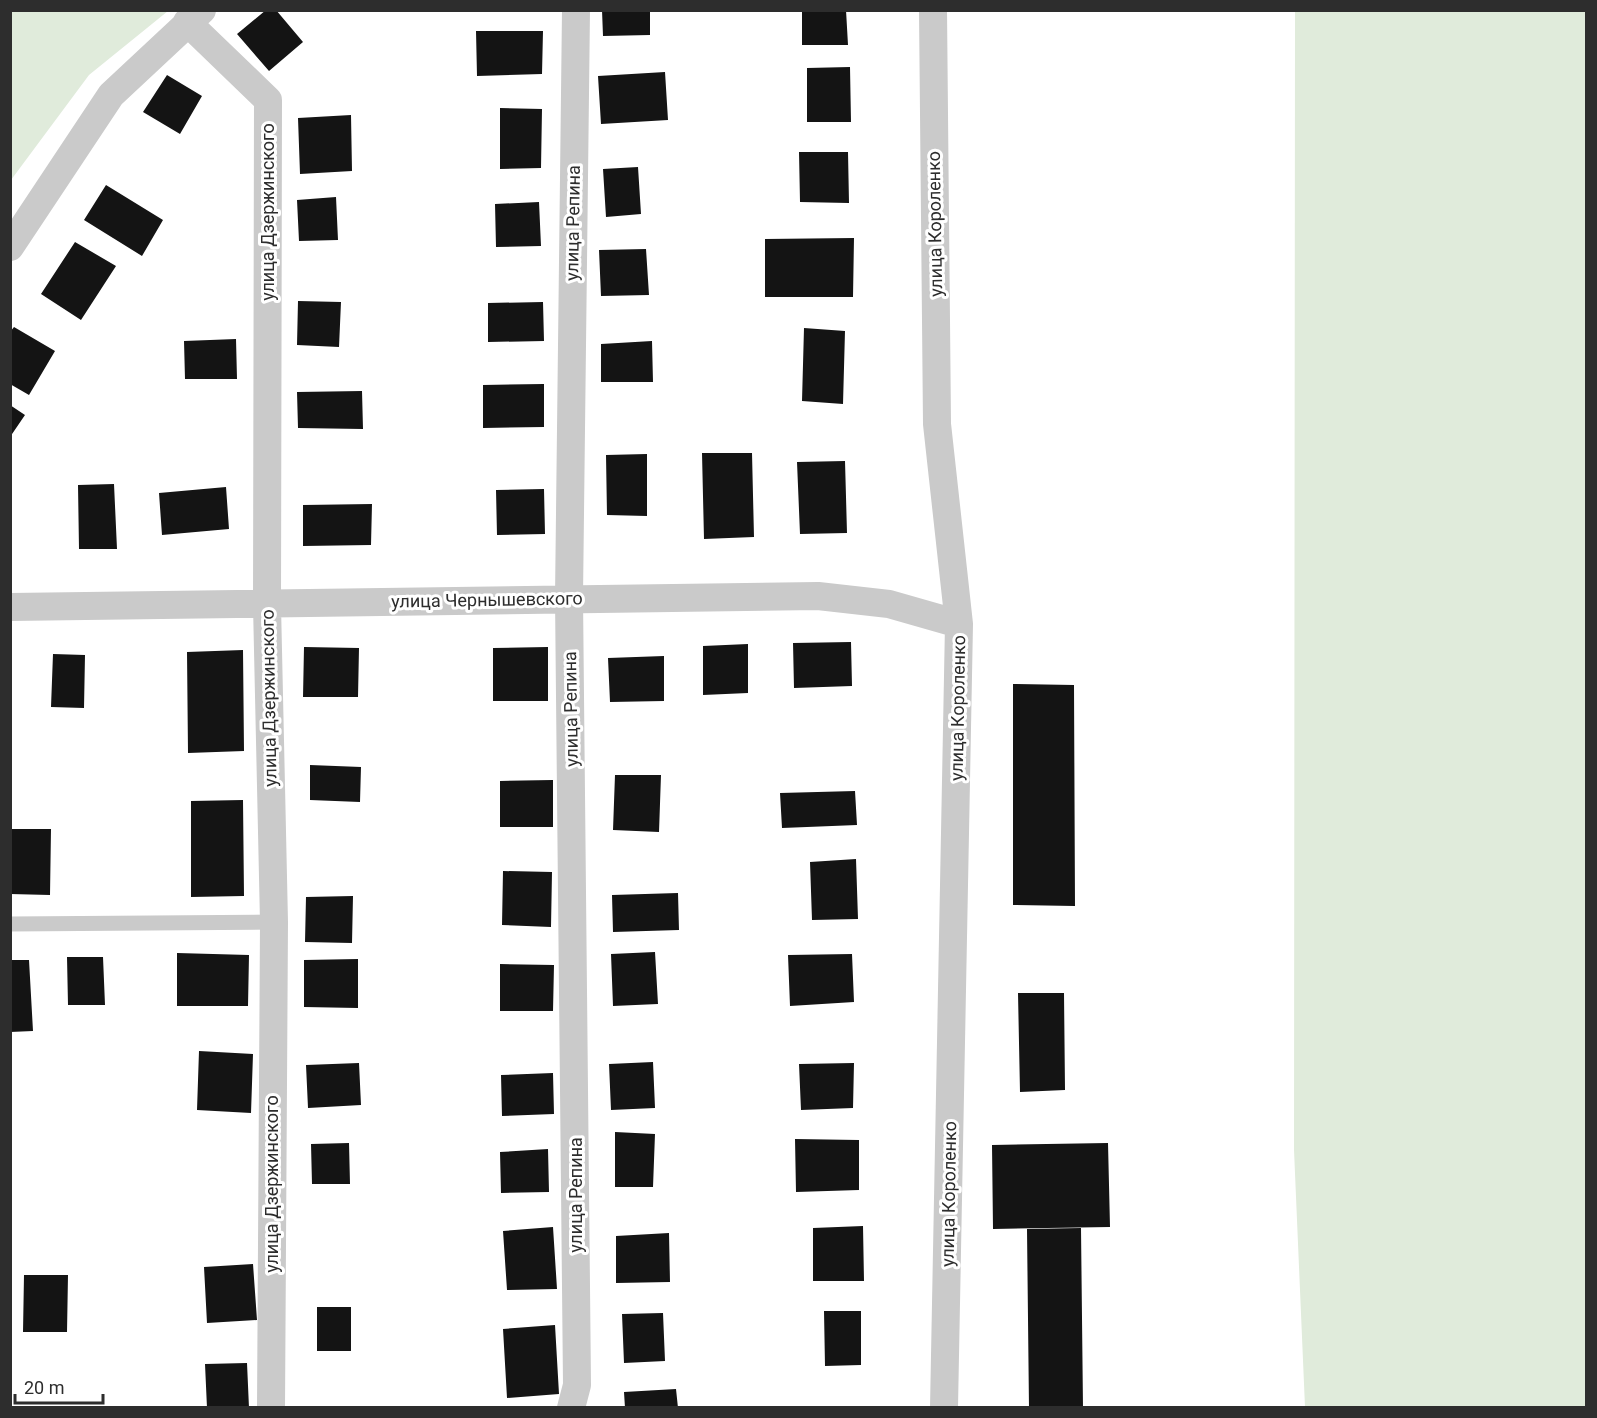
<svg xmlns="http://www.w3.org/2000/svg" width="1597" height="1418" viewBox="0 0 1597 1418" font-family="Roboto,sans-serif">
<rect width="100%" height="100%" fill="#fff"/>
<path fill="#e0ebdb" d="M11,10L168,11L89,75L11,180Z
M1295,11H1586V1407H1305L1294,1150Z"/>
<path fill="#141414" d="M266,10H276L303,42L269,71L237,34Z
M602,10H650V35L603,36Z
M802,10H846L848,45H802Z
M476,31H543L542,74L477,76Z
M850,67L851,122H807V68Z
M665,72L668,120L601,124L598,76Z
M167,75L202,96L180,134L143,112Z
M500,108L542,109L541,168L500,169Z
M351,115L352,171L300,174L298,118Z
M799,152H848L849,203L800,202Z
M638,167L641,214L606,217L603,169Z
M106,185L163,220L142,256L84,220Z
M336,197L338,240L299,241L297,200Z
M539,202L541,246L496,247L495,204Z
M854,238L853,297H765V239Z
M75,242L116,266L81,320L41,294Z
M646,249L649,295L601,296L599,250Z
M298,301L341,302L339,347L297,345Z
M543,302L544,341L488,342V303Z
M14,327L55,351L29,395L10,384V332Z
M804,328L845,331L843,404L802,401Z
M236,339L237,379H185L184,341Z
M652,341L653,382H601V344Z
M544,384V427L483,428V385Z
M362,391L363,429L298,428L297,392Z
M10,405L25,415L10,437Z
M702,453H752L754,537L704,539Z
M647,454V516L607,515L606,455Z
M845,461L847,533L800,534L797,462Z
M114,484L117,549H79L78,485Z
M226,487L229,529L162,535L159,493Z
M544,489L545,534L497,535L496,490Z
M372,504L371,545L303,546V505Z
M851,642L852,686L794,688L793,643Z
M748,644V693L703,695V646Z
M304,647L359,648L358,697H303Z
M548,647V701H493V648Z
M243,650L244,751L188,753L187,652Z
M53,654L85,655L84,708L51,707Z
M664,656V701L610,702L608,658Z
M1013,684L1074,685L1075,906L1013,905Z
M310,765L361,767L360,802L310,800Z
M615,775H661L659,832L613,830Z
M553,780V827H500V781Z
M855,791L857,825L782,828L780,793Z
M243,800L244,896L191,897V801Z
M10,829H51L50,895L10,894Z
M856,859L858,919L812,920L810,862Z
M503,871L552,872L551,927L502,925Z
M678,893L679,930L613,932L612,895Z
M353,896L352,943L305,942L306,897Z
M655,952L658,1004L613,1006L611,954Z
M177,953L249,955L248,1006H177Z
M852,954L854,1002L790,1006L788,955Z
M67,957H103L105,1005H68Z
M358,959V1008L304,1007V960Z
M10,960H29L33,1031L10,1032Z
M500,964L554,965L553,1011H500Z
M1018,993H1064L1065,1090L1020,1092Z
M199,1051L253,1054L251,1113L197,1110Z
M653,1062L655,1108L611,1110L609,1064Z
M359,1063L361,1105L308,1108L306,1065Z
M854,1063L853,1108L801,1110L799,1064Z
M553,1073L554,1114L502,1116L501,1075Z
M615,1132L655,1134L653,1187H615Z
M795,1139L859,1140V1190L796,1192Z
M349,1143L350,1184H312L311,1144Z
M1108,1143L1110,1227L993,1229L992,1145Z
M548,1149L549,1192L501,1193L500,1152Z
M863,1226L864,1281H813V1228Z
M553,1227L557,1289L507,1290L503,1231Z
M1081,1228L1083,1408H1029L1027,1229Z
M669,1233L670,1282L616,1283V1236Z
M253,1264L257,1320L207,1323L204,1267Z
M24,1275H68L67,1332H23Z
M317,1307H351V1351H317Z
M824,1311H861V1365L825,1366Z
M663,1313L665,1361L624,1363L622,1314Z
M555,1325L559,1394L507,1398L503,1329Z
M247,1363L249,1408H207L205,1364Z
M676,1389L678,1408H625L624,1392Z"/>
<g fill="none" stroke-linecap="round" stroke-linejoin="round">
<path stroke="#cacaca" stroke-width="15" d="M10,924L274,922"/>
<path stroke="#cacaca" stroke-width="28" d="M933,10L937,424L959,624L944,1408
M187,22L268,100L267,605L274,922L271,1408
M10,247L111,95L202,10
M10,607L818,596L889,604L959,624
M571,1408L577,1385L569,597L576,10"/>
</g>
<g text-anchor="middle" stroke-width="6" stroke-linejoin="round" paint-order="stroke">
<g font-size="18" fill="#2d2d2d" stroke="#fff">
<text transform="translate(268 212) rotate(-90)" y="6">улица Дзержинского</text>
<text transform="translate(573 223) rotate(-89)" y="6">улица Репина</text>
<text transform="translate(935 224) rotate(-91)" y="6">улица Короленко</text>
<text transform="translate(487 600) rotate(-1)" y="6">улица Чернышевского</text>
<text transform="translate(269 698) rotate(-91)" y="6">улица Дзержинского</text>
<text transform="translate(958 708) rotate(-89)" y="6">улица Короленко</text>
<text transform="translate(571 709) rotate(-91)" y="6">улица Репина</text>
<text transform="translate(272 1184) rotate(-90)" y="6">улица Дзержинского</text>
<text transform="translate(949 1194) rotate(-89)" y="6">улица Короленко</text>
<text transform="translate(576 1195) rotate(-90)" y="6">улица Репина</text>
</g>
</g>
<rect width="1597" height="1418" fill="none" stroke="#2d2d2d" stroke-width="24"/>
<path d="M15 1394v9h88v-9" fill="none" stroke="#2d2d2d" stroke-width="3"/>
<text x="24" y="1394" font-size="18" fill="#2d2d2d" stroke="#ffffff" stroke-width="4.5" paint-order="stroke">20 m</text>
</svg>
